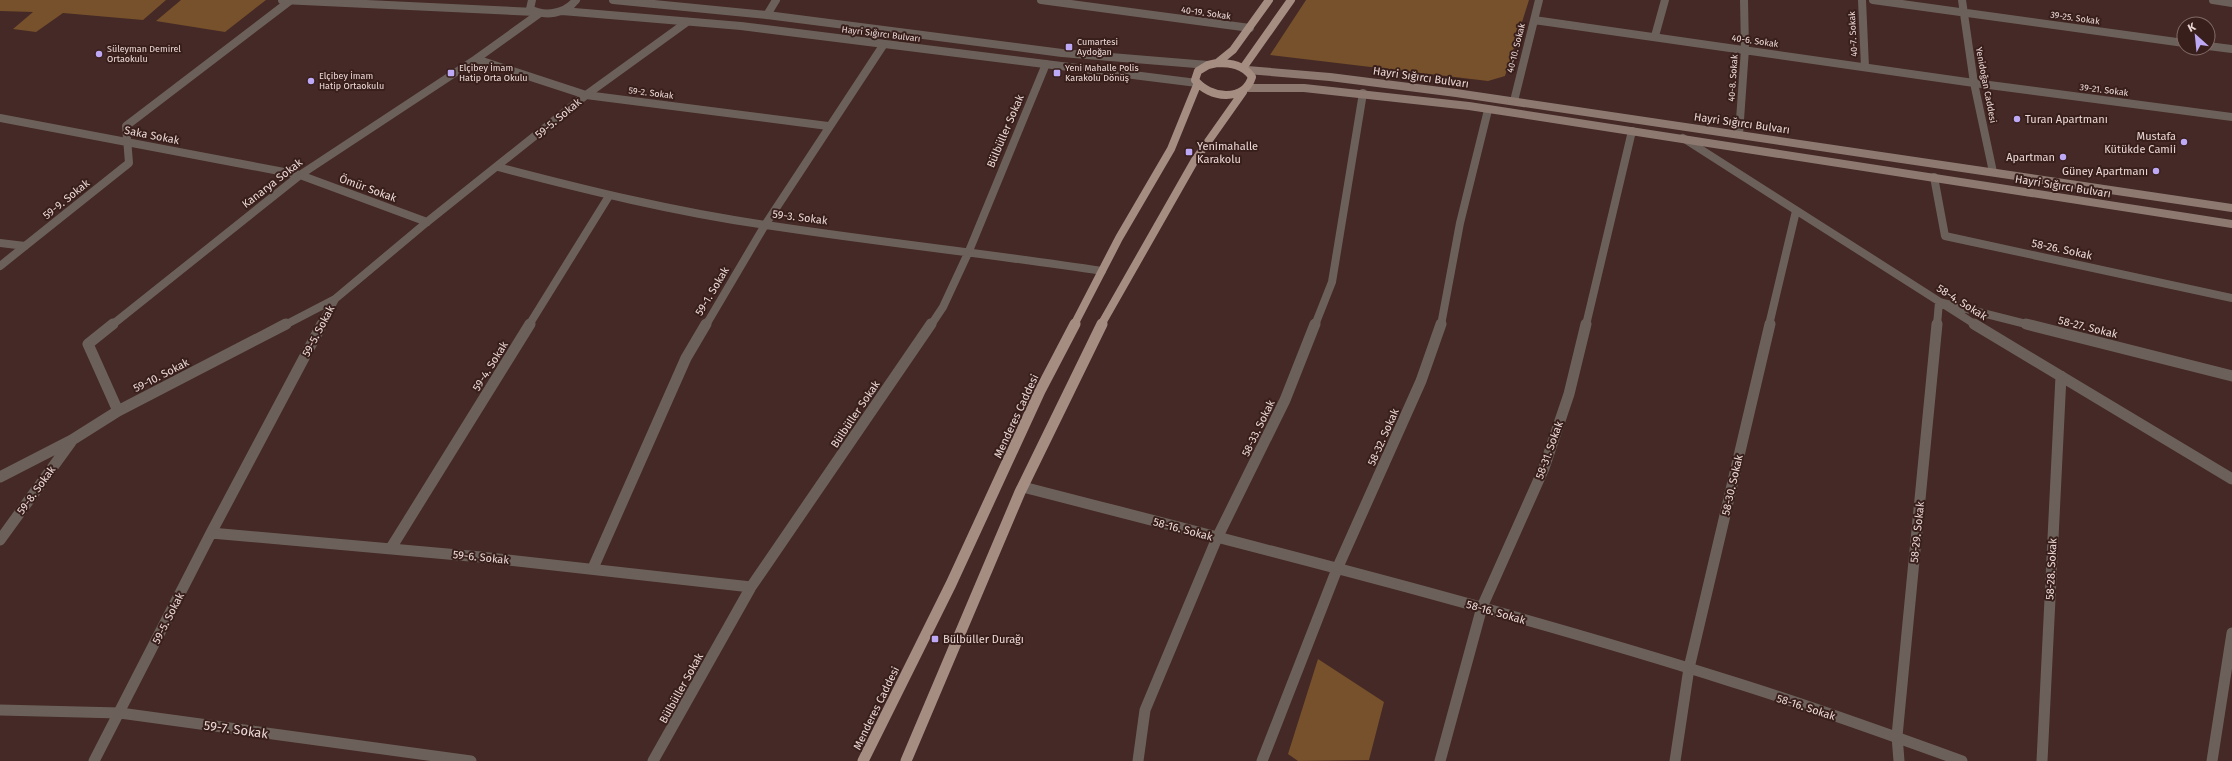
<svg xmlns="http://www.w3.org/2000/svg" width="2232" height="761" viewBox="0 0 2232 761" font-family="'Fira Sans',sans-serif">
<rect width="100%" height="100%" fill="#442926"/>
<path fill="#77512b" d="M0,0H166L143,20L63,13L36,32L13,29L33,12L0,11Z
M181,0H266L225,32L156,21Z
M1306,0H1529L1505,76L1488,81L1270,55Z
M1318,659L1384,702L1369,760L1298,761L1288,754Z"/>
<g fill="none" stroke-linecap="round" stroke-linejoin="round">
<path stroke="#6c605a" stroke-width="8" d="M1041,0L1250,28
M1862,0L1865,67
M1873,0L2184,43
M1962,0L1974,83L1993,172
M2213,0L2232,3
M767,15L776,0
M1534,20L1974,83L2232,117
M1655,36L1665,0
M2208,46L2232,49
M476,59L586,95L828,126
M1514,101L1539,0
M0,118L300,175L427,222
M1739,134L1745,49L1744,0
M1683,138L1976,325
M498,167C586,190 675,212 766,225C878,242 990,254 1102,271
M1934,177L1945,236L2232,298
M0,243L25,246
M0,266L129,163L126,126L291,0
M112,325L300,175L476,59L540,13
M285,325L335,299
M321,325L335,299L427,222L586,95L687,22
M529,325L609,196
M706,325L765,225L884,44
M931,325L943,307L969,251L1046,64
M1315,325L1332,282L1363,93
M1441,325L1460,223L1488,110
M1586,325L1632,131
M1769,325L1796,211
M1937,325L1939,302L2030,325"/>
<path stroke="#6c605a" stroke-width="11" d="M113,324L88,344L118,411
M1974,324L2232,479
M2026,324L2232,376
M0,477L72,440L118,411L286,324
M1023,487C1259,548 1497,607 1730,681C1808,705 1885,733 1962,761
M211,533L481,557L751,587
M0,540L71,442
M391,548L530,324
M593,568L686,358L706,324
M0,710L120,713L471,761
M94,761L211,533L322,324
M653,761L751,587L931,324
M1138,761L1145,710L1217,538L1285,400L1315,324
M1262,761L1337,569L1421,381L1441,324
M1440,761L1482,607L1544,468L1569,394L1586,324
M1675,761L1689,668L1770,324
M1899,761L1897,736L1937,324
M2042,761L2061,376
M2212,761L2232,633"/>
<path stroke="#6c605a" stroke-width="8" d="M282,0L535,12
M532,0L530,9C545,17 565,14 576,0
M613,0L767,15L1062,53L1208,65
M562,11L741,26L1197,83"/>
<path stroke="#8d7970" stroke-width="8" d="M1247,70L1330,77L1456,93L2232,208
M1249,88H1304L1469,106L2232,224"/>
<path stroke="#a68d81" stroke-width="8" d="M1217,63C1231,63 1244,65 1252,77C1244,103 1209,98 1195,80L1198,71L1208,65Z
M1217,63L1233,50L1269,0
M1243,68L1291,0
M1074,325L1119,238L1171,149L1197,85
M1101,325L1195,160L1243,92"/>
<path stroke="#a68d81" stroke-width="11" d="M863,761L951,584L1040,391L1075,324
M906,761L1020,492L1102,324"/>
</g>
<g fill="#bda9f5" stroke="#391f1c" stroke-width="1.5">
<rect x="1065" y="43" width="8" height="8" rx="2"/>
<circle cx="99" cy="54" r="4"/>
<rect x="447" y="69" width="8" height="8" rx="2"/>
<rect x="1053" y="69" width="8" height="8" rx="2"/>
<circle cx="311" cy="81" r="4"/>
<circle cx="2017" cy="119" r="4"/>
<circle cx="2184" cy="142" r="4"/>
<rect x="1185" y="148" width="8" height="8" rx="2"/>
<circle cx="2063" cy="157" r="4"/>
<circle cx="2156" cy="171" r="4"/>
<rect x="931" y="635" width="8" height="8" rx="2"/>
</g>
<g text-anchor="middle" stroke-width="4" stroke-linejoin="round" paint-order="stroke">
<g font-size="9" fill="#ebd9d6" stroke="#391f1c">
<text transform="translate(1206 13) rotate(8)" y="3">40-19. Sokak</text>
<text transform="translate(2075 18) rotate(8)" y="3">39-25. Sokak</text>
<text transform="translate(881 34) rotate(7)" y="3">Hayri Sığırcı Bulvarı</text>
<text transform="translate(1853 34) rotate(-93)" y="3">40-7. Sokak</text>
<text transform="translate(1755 41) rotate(8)" y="3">40-6. Sokak</text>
<text transform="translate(1516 48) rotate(-76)" y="3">40-10. Sokak</text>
<text transform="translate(1733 78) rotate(-86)" y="3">40-8. Sokak</text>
<text transform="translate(1986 85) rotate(79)" y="3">Yenidoğan Caddesi</text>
<text transform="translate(2104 90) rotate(7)" y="3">39-21. Sokak</text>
<text transform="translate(651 93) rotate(7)" y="3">59-2. Sokak</text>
</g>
<g font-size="9" fill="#ebd9d6" stroke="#391f1c" text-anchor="start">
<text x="1077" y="45">Cumartesi<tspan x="1077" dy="10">Aydoğan</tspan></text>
<text x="107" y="52">Süleyman Demirel<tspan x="107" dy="10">Ortaokulu</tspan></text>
<text x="459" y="71">Elçibey İmam<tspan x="459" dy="10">Hatip Orta Okulu</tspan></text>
<text x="1065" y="71">Yeni Mahalle Polis<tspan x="1065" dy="10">Karakolu Dönüş</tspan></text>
<text x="319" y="79">Elçibey İmam<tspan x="319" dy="10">Hatip Ortaokulu</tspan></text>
</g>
<g font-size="11" fill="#ebd9d6" stroke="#391f1c">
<text transform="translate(1421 77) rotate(8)" y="4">Hayri Sığırcı Bulvarı</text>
<text transform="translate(558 118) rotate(-40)" y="4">59-5. Sokak</text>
<text transform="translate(1742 123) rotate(8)" y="4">Hayri Sığırcı Bulvarı</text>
<text transform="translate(1005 131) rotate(-67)" y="4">Bülbüller Sokak</text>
<text transform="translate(152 135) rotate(11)" y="4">Saka Sokak</text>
<text transform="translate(272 183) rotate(-38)" y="4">Kanarya Sokak</text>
<text transform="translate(2063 186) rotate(9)" y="4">Hayri Sığırcı Bulvarı</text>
<text transform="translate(368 188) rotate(20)" y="4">Ömür Sokak</text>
<text transform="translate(66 199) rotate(-39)" y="4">59-9. Sokak</text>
<text transform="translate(800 217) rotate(7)" y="4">59-3. Sokak</text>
<text transform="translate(2062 249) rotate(12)" y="4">58-26. Sokak</text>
<text transform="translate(712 291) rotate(-59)" y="4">59-1. Sokak</text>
<text transform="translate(1962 302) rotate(32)" y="4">58-4. Sokak</text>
<text transform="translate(2088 327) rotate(14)" y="4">58-27. Sokak</text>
<text transform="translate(318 331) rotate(-62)" y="4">59-5. Sokak</text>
<text transform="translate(490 366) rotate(-58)" y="4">59-4. Sokak</text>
<text transform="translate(161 375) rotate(-27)" y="4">59-10. Sokak</text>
<text transform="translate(855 414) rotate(-56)" y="4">Bülbüller Sokak</text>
<text transform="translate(1016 416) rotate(-65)" y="4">Menderes Caddesi</text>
<text transform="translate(1258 428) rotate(-64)" y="4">58-33. Sokak</text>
<text transform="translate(1383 437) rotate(-66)" y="4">58-32. Sokak</text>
<text transform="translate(1549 450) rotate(-70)" y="4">58-31. Sokak</text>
<text transform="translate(1732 485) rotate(-77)" y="4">58-30. Sokak</text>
<text transform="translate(36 490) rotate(-54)" y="4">59-8. Sokak</text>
<text transform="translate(1183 529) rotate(15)" y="4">58-16. Sokak</text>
<text transform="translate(1917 532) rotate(-84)" y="4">58-29. Sokak</text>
<text transform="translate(481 557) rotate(6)" y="4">59-6. Sokak</text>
<text transform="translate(2051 569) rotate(-87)" y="4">58-28. Sokak</text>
<text transform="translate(1496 612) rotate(16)" y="4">58-16. Sokak</text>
<text transform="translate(168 618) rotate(-63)" y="4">59-5. Sokak</text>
<text transform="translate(681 688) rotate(-61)" y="4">Bülbüller Sokak</text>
<text transform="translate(1806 707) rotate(18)" y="4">58-16. Sokak</text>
<text transform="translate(876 708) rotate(-64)" y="4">Menderes Caddesi</text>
</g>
<g font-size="11" fill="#ebd9d6" stroke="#391f1c" text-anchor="start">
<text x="2025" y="123">Turan Apartmanı</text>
<text x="2176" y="140" text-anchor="end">Mustafa<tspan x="2176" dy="13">Kütükde Camii</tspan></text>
<text x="1197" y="150">Yenimahalle<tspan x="1197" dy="13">Karakolu</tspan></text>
<text x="2055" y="161" text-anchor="end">Apartman</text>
<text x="2148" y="175" text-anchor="end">Güney Apartmanı</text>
<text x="943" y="643">Bülbüller Durağı</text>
</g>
<g font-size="13" fill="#ebd9d6" stroke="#391f1c">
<text transform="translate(236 729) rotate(8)" y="5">59-7. Sokak</text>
</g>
</g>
<g transform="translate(2196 36) rotate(333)"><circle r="19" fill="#391f1c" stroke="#806966"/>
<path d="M0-3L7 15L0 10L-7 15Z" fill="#bda9f5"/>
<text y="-6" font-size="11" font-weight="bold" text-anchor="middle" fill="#ebd9d6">K</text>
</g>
</svg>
